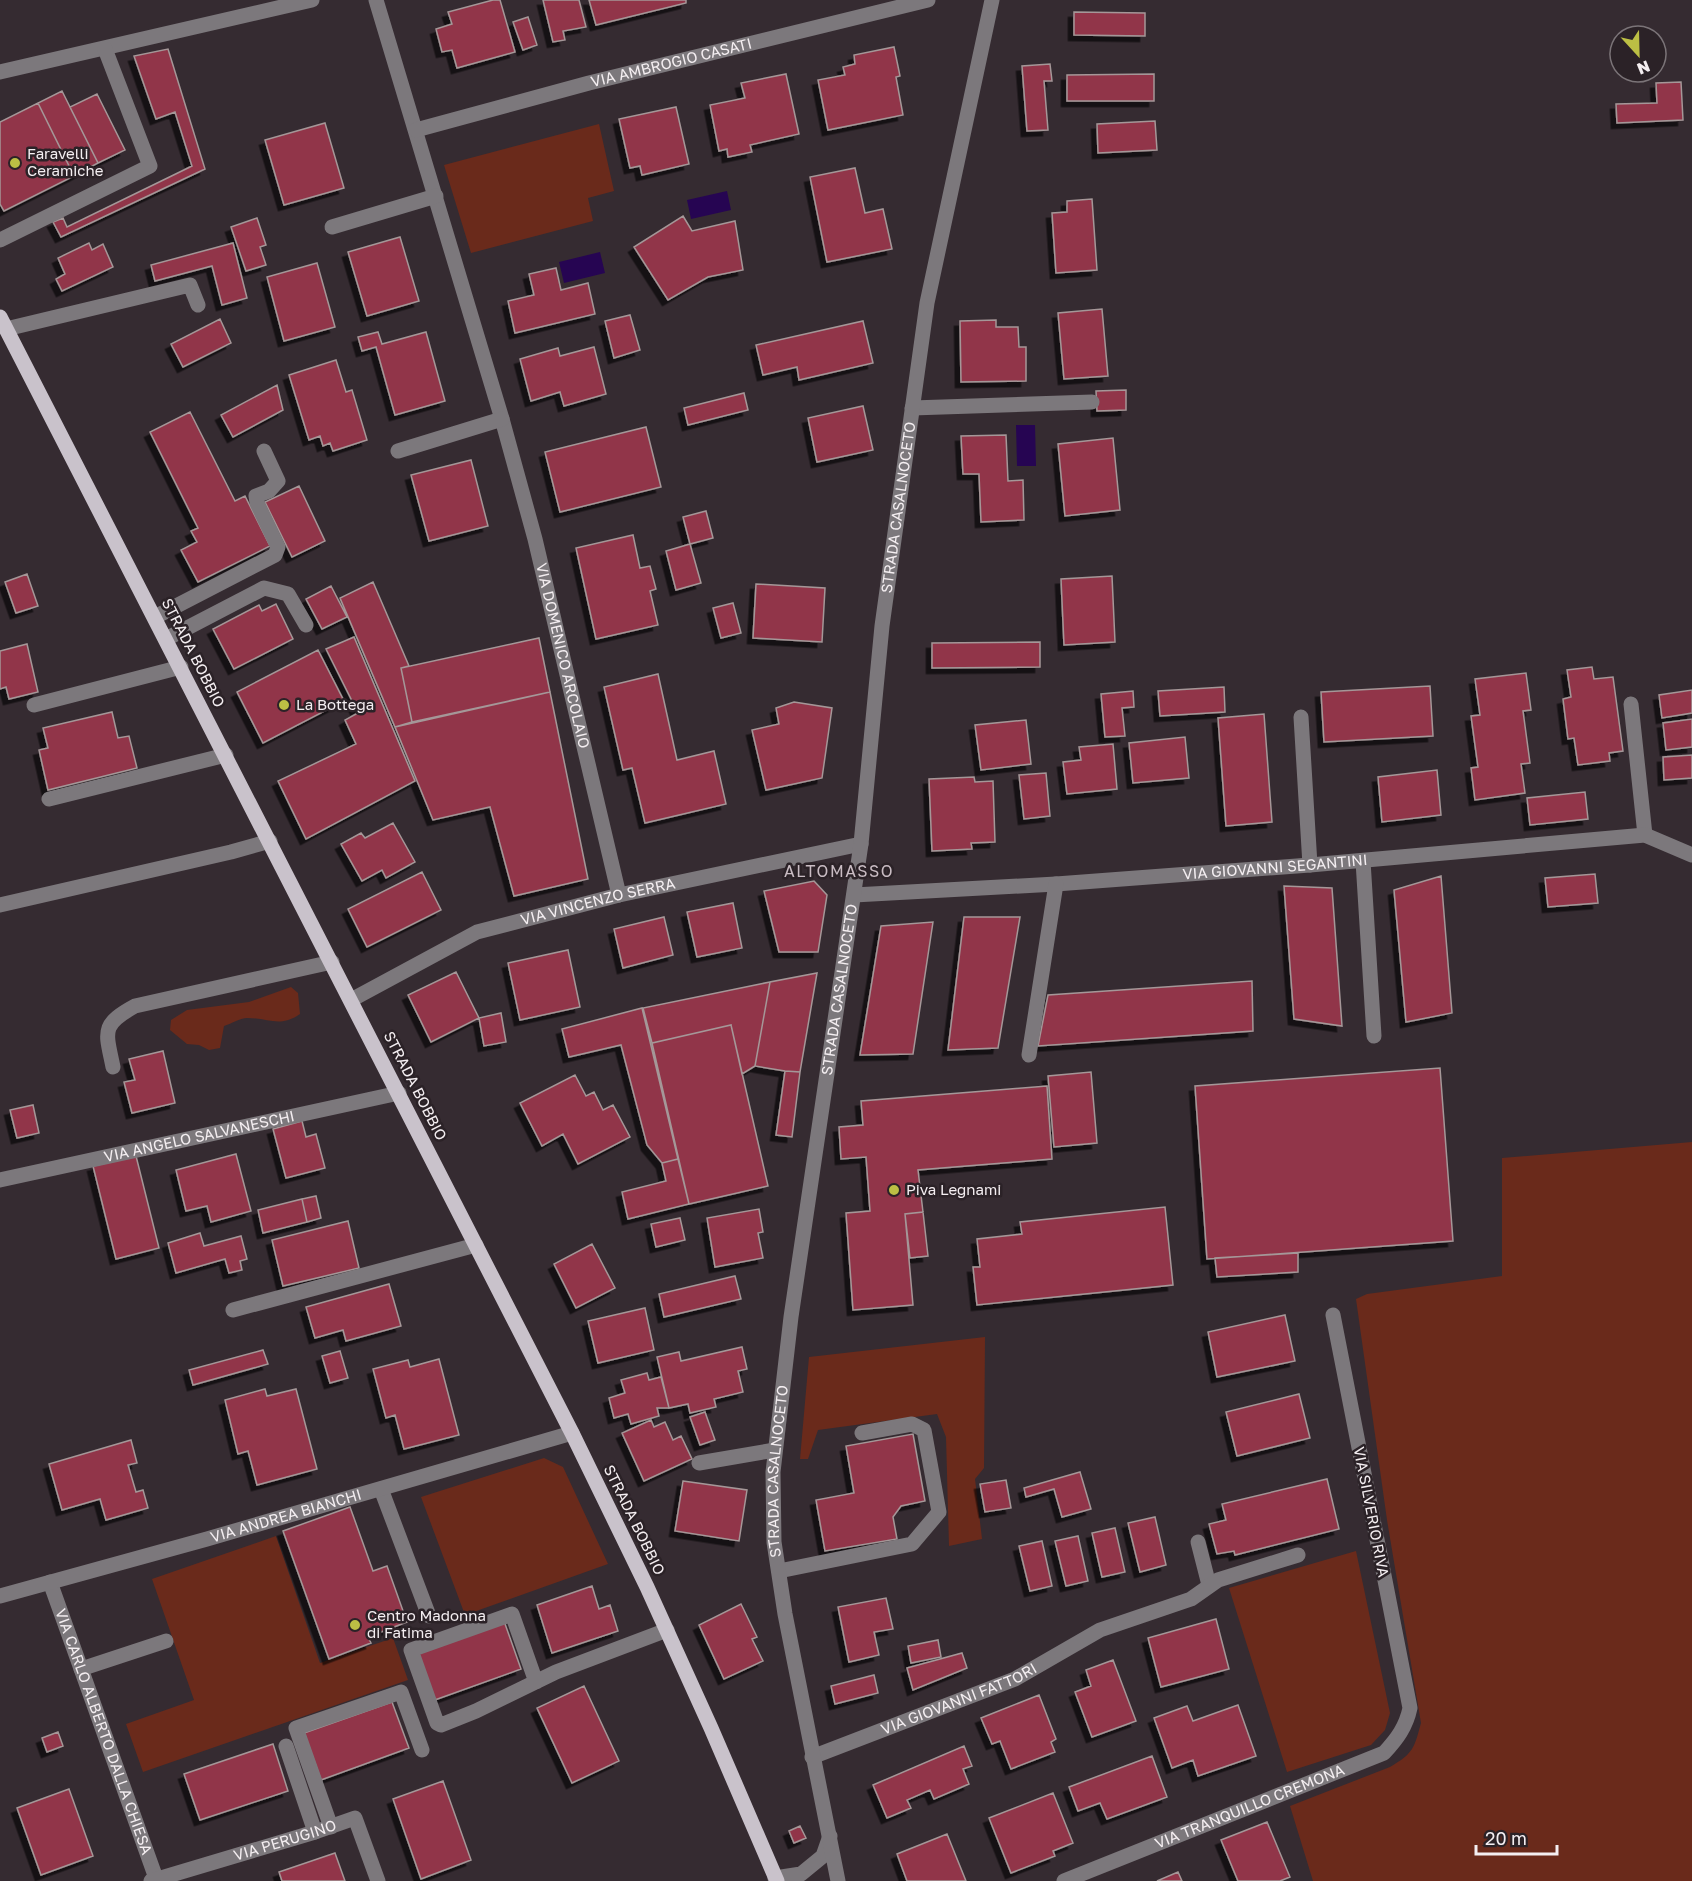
<svg xmlns="http://www.w3.org/2000/svg" width="1692" height="1881" viewBox="0 0 1692 1881" font-family="'Golos Text',sans-serif">
<defs>
<filter id="shadow"><feDropShadow dx="-5.5" dy="5.5" stdDeviation="0" flood-color="#0009"/></filter>
</defs>
<rect width="100%" height="100%" fill="#352b31"/>
<path fill="#6a2a1b" d="M599,124L614,191L588,198L593,221L471,253L444,165Z
M291,987L298,993L300,1014C280,1028 269,1018 247,1018C240,1018 231,1024 224,1026L220,1048L209,1050L199,1045L187,1044L170,1030L171,1020L187,1010L249,1002Z
M1692,1142V1881H1313L1290,1806L1390,1767C1414,1753 1414,1748 1421,1723L1387,1520L1356,1299L1367,1294L1502,1276V1158Z
M985,1337L984,1468L975,1479L982,1539L949,1546L946,1437L937,1414L818,1430L808,1459H800L809,1357Z
M544,1458L563,1467L608,1564L465,1615L421,1497Z
M276,1536L320,1663L393,1638L408,1680L143,1772L126,1724L194,1700L152,1579Z
M1356,1551L1390,1713L1385,1730L1371,1745L1287,1772L1229,1588Z"/>
<path fill="#260552" d="M727,191L731,210L691,219L687,200Z
M600,252L605,273L564,283L559,262Z
M1016,425H1035L1036,466H1017Z"/>
<path fill="#91364a" stroke="#a59798" stroke-width="1.5" filter="url(#shadow)" d="M493,0H500L515,52L457,68L452,50L442,52L436,29L452,24L448,12Z
M543,0H579L586,27L563,31L565,40L553,42Z
M589,0H686V3L596,25Z
M1074,12L1145,13V36L1074,35Z
M528,17L537,45L523,50L513,22Z
M894,47L900,76L896,77L903,115L828,130L818,80L845,75L843,67L855,64L854,55Z
M168,49L205,169L61,237L53,222L63,218L67,227L192,166L175,112L156,119L134,56Z
M1050,64L1052,81H1044L1048,130L1027,131L1022,66Z
M786,74L799,134L750,145L752,152L728,157L727,149L719,151L710,105L745,98L741,83Z
M1154,74V101H1067V75Z
M1681,82L1683,120L1617,123L1616,104L1657,103L1656,83Z
M62,91L98,163L74,176L38,103Z
M97,94L125,150L98,163L70,107Z
M38,103L74,176L4,211L0,204V122Z
M676,107L689,164L642,175L640,166L630,168L619,119Z
M1155,121L1157,150L1098,153L1097,124Z
M325,123L344,188L284,205L265,140Z
M855,168L865,213L883,209L892,249L827,262L810,177Z
M1092,199L1097,270L1056,273L1052,213L1067,212V201Z
M683,216L692,231L735,221L743,270L708,277L668,300L634,247Z
M257,218L266,245L260,247L266,265L246,271L231,227Z
M400,237L419,301L367,316L348,252Z
M89,243L92,250L103,244L113,267L62,291L56,279L65,274L58,258Z
M233,243L247,298L222,305L212,266L155,281L151,265Z
M317,263L335,327L284,341L267,277Z
M556,268L561,290L588,283L595,314L515,333L508,301L534,295L529,274Z
M1102,309L1108,376L1064,379L1058,313Z
M630,315L640,350L614,358L605,321Z
M220,319L231,343L183,367L171,344Z
M996,320V327H1018L1019,347H1026V381L961,382L960,321Z
M863,321L873,363L799,380L797,367L763,375L756,345Z
M378,332L382,344L426,332L445,401L395,415L376,347L362,351L358,337Z
M594,347L606,394L564,406L560,392L531,401L520,359L558,348L560,356Z
M336,360L346,392L352,390L367,440L333,451L330,443L323,446L320,436L309,440L289,375Z
M277,385L283,410L233,437L221,415Z
M1126,390V410L1097,411L1096,391Z
M744,393L748,410L688,425L684,408Z
M863,406L873,450L817,462L808,418Z
M190,412L235,501L245,496L270,546L198,582L181,550L197,542L191,531L198,528L150,432Z
M646,427L661,487L560,512L545,452Z
M1006,435L1008,481L1023,480L1024,520L981,522L979,474H963L961,436Z
M1113,438L1120,510L1065,516L1058,444Z
M471,460L488,526L429,541L411,475Z
M299,486L325,541L292,557L265,502Z
M706,511L713,538L690,544L683,517Z
M633,535L640,568L650,566L656,589L650,591L658,625L596,639L576,548Z
M690,544L701,583L676,590L666,551Z
M27,574L38,606L16,613L5,582Z
M1112,576L1115,642L1064,645L1061,579Z
M373,582L409,666L401,668L412,722L395,727L340,598Z
M756,584L825,588L822,642L753,638Z
M331,586L347,617L322,629L306,599Z
M733,603L741,633L721,638L713,608Z
M276,604L293,639L234,669L213,629L259,605L262,611Z
M354,637L415,781L306,839L278,781L356,744L345,720L358,713L326,649Z
M539,638L550,692L412,722L401,668Z
M1040,642V667L932,668V643Z
M27,644L38,692L9,699L6,687L0,689V651Z
M318,650L344,701L263,743L237,692Z
M1592,667L1594,679L1613,677L1623,751L1609,753L1610,761L1578,765L1574,738L1568,739L1563,699L1571,697L1567,670Z
M1526,673L1531,710L1523,711L1530,763L1521,764L1525,793L1475,800L1471,768L1478,767L1471,716L1480,715L1475,679Z
M658,674L677,760L714,751L726,804L645,823L632,768L623,770L604,687Z
M1430,686L1433,736L1324,742L1321,692Z
M1224,687L1225,712L1160,716L1158,691Z
M1692,690V713L1662,718L1659,695Z
M1133,691L1134,707L1122,708L1125,736L1105,737L1101,694Z
M550,692L588,879L514,896L490,807L433,820L395,727Z
M794,702L832,708L822,778L766,790L752,730L779,724L776,708Z
M112,712L118,738L129,736L137,768L48,790L39,750L48,748L43,728Z
M1264,714L1272,822L1226,826L1218,718Z
M1692,719V747L1666,750L1663,723Z
M1026,720L1031,764L981,770L975,725Z
M1185,737L1189,778L1133,783L1129,743Z
M1113,744L1117,789L1067,794L1063,762L1081,760L1079,747Z
M1692,755V778L1664,780L1663,757Z
M1437,770L1441,815L1382,822L1378,777Z
M1046,773L1050,816L1024,819L1019,775Z
M974,777L975,782L993,781L995,842L971,843L972,849L932,851L929,779Z
M1585,792L1588,819L1530,825L1527,798Z
M393,823L415,862L386,878L382,870L362,881L341,844L361,833L365,838Z
M422,872L441,910L367,947L348,909Z
M1595,874L1598,903L1548,907L1545,878Z
M1441,876L1452,1013L1406,1022L1394,890Z
M814,881L827,895L818,952H779L764,891Z
M1284,886L1332,888L1342,1026L1294,1019Z
M733,903L742,948L697,957L687,912Z
M664,917L673,955L623,968L614,929Z
M964,917H1020L998,1048L948,1050Z
M933,922L913,1054L860,1055L881,926Z
M568,950L580,1007L520,1020L508,963Z
M456,972L479,1018L431,1042L408,995Z
M817,973L800,1072L785,1071L755,1066L770,982Z
M1252,981L1253,1031L1038,1046L1048,995Z
M770,982L755,1066L742,1074L731,1025L652,1043L643,1008Z
M642,1008L678,1159L662,1163L647,1145L621,1045L569,1057L562,1029Z
M501,1013L506,1042L484,1046L479,1018Z
M731,1025L768,1186L689,1204L652,1043Z
M163,1051L175,1103L132,1113L124,1082L135,1080L129,1059Z
M1440,1068L1453,1241L1207,1259L1195,1086Z
M785,1071L800,1072L792,1137L776,1135Z
M1091,1072L1097,1143L1054,1147L1048,1076Z
M575,1075L586,1096L594,1092L603,1110L613,1105L630,1137L578,1164L563,1134L542,1146L520,1103Z
M1047,1086L1052,1159L918,1170L923,1212L905,1214L913,1305L853,1310L846,1213L870,1211L866,1157L841,1159L839,1127L863,1125L861,1101Z
M33,1105L39,1133L17,1138L10,1110Z
M302,1121L306,1137L316,1134L325,1168L286,1178L273,1129Z
M236,1154L251,1211L211,1222L207,1206L186,1211L176,1170Z
M136,1156L159,1248L116,1259L93,1166Z
M678,1159L689,1204L628,1219L622,1192L666,1181L662,1163Z
M316,1196L321,1218L307,1222L302,1199Z
M302,1199L307,1222L263,1233L258,1210Z
M1165,1207L1173,1285L977,1305L973,1267H980L977,1239L1022,1234L1020,1222Z
M759,1209L763,1232L758,1233L763,1258L715,1267L707,1218Z
M923,1212L928,1256L910,1258L905,1214Z
M680,1218L685,1240L656,1247L651,1224Z
M348,1221L359,1268L283,1286L272,1240Z
M200,1233L204,1246L241,1236L247,1259L240,1261L242,1270L229,1273L225,1259L176,1273L168,1243Z
M592,1244L615,1288L576,1308L554,1264Z
M1298,1253V1272L1217,1277L1215,1258Z
M735,1276L741,1299L664,1317L659,1294Z
M389,1284L401,1326L346,1341L343,1330L315,1338L306,1307Z
M645,1308L654,1350L598,1363L588,1321Z
M1285,1315L1295,1361L1217,1377L1208,1332Z
M742,1347L747,1369L738,1371L743,1392L714,1399L716,1407L690,1413L688,1404L669,1408L657,1357L679,1352L681,1361Z
M263,1350L268,1364L193,1385L189,1370Z
M340,1351L348,1378L330,1383L322,1356Z
M439,1359L459,1435L404,1449L395,1415L386,1418L373,1369L408,1360L410,1367Z
M647,1373L649,1380L661,1377L669,1408H657L659,1416L631,1424L628,1414L614,1418L609,1398L625,1393L621,1380Z
M265,1389L267,1396L296,1389L317,1469L257,1485L248,1451L238,1454L225,1400Z
M1299,1394L1310,1438L1237,1456L1226,1412Z
M705,1412L715,1440L700,1445L690,1417Z
M651,1420L654,1427L665,1422L673,1440L681,1436L692,1459L644,1481L622,1433Z
M913,1434L925,1501L901,1506L893,1517L897,1539L825,1551L816,1500L854,1493L846,1446Z
M131,1440L137,1463L128,1465L136,1492L143,1490L148,1508L106,1520L100,1499L62,1510L49,1464Z
M1080,1472L1091,1509L1062,1517L1054,1489L1026,1497L1024,1488Z
M1327,1479L1339,1529L1235,1555L1234,1551L1217,1554L1209,1524L1226,1520L1222,1504Z
M1006,1480L1011,1508L985,1512L980,1484Z
M683,1481L747,1490L739,1541L675,1531Z
M350,1507L373,1571L387,1566L407,1622L368,1637L371,1643L329,1659L283,1531Z
M1155,1517L1166,1565L1140,1572L1128,1523Z
M1115,1528L1125,1572L1102,1577L1092,1533Z
M1078,1536L1088,1581L1066,1586L1055,1541Z
M1042,1541L1052,1586L1030,1591L1019,1546Z
M592,1586L599,1609L610,1605L618,1631L552,1653L537,1605Z
M886,1598L893,1629L874,1632L879,1655L849,1662L838,1607Z
M741,1604L757,1637L752,1639L763,1661L724,1679L699,1625Z
M1216,1619L1229,1669L1161,1687L1148,1638Z
M504,1621L521,1669L432,1701L415,1653Z
M938,1640L941,1657L911,1663L908,1646Z
M962,1653L967,1668L913,1690L907,1668Z
M1113,1660L1136,1721L1092,1737L1075,1692L1091,1686L1086,1670Z
M874,1675L878,1693L835,1704L831,1686Z
M584,1686L619,1761L572,1783L537,1708Z
M1039,1695L1056,1739L1051,1742L1055,1752L1011,1769L1000,1741L992,1744L981,1718Z
M392,1702L409,1748L321,1780L304,1733Z
M1238,1705L1256,1756L1198,1776L1193,1760L1172,1768L1154,1718L1187,1706L1193,1721Z
M58,1732L63,1746L47,1752L42,1738Z
M273,1744L288,1791L200,1820L184,1774Z
M964,1746L972,1766L963,1769L969,1784L934,1799L930,1790L907,1800L911,1808L887,1818L873,1785Z
M1152,1756L1167,1797L1107,1819L1100,1803L1078,1811L1069,1787Z
M443,1781L471,1860L421,1879L393,1799Z
M69,1789L93,1856L41,1875L17,1808Z
M1053,1793L1073,1843L1053,1851L1055,1856L1011,1873L989,1818Z
M1267,1822L1290,1877L1280,1881H1238L1221,1840Z
M800,1826L806,1838L794,1843L789,1831Z
M947,1834L966,1881H907L897,1854Z
M335,1853L345,1881H282L279,1872Z
M1178,1872L1182,1881H1157Z"/>
<g fill="none" stroke-linecap="round" stroke-linejoin="round">
<g stroke="#7c787c" stroke-width="15">
<path id="s1" d="M376,0L502,419L535,539L619,895"/>
<path d="M0,72L312,0"/>
<path id="s2" d="M416,130L589,83L928,0"/>
<path d="M332,227L436,196"/>
<path d="M0,240L150,166L105,49"/>
<path d="M6,329L190,285L198,305"/>
<path d="M912,408L1092,402"/>
<path d="M398,451L502,419"/>
<path d="M155,617L275,555L278,547L257,503L256,496L269,491L278,481L264,451"/>
<path d="M166,639L264,588L288,594L306,625"/>
<path d="M1631,704L1645,835"/>
<path d="M34,705L181,667"/>
<path d="M1301,717L1310,865"/>
<path d="M49,799L226,755"/>
<path d="M1363,861L1374,1036"/>
<path id="s3" d="M854,895L1056,884L1310,865L1645,835L1692,855"/>
<path d="M0,905L231,852L270,841"/>
<path id="s4" d="M351,1000L477,932L619,895L861,844"/>
<path d="M1029,1055L1056,884"/>
<path d="M113,1067C106,1032 100,1025 135,1006L332,962"/>
<path id="s5" d="M0,1180L399,1093"/>
<path d="M233,1310L476,1245"/>
<path d="M699,1463L775,1450"/>
<path d="M381,1489L429,1616"/>
<path d="M1198,1542L1209,1585"/>
<path d="M779,1571L912,1544L939,1512L924,1430L912,1424L862,1433"/>
<path id="s6" d="M50,1582L157,1881"/>
<path id="s7" d="M0,1596L207,1539L572,1433"/>
<path d="M81,1669L166,1641"/>
<path d="M536,1682L512,1614L411,1650L437,1723L441,1725L476,1711L556,1672L667,1630"/>
<path d="M286,1746L315,1832"/>
<path id="s8" d="M812,1757L1015,1679L1100,1630L1191,1599L1218,1580L1298,1555"/>
<path d="M331,1827L296,1728L401,1692L422,1750"/>
<path d="M775,1878L801,1874L823,1856L830,1836"/>
<path id="s9" d="M151,1881L315,1832L355,1818L378,1881"/>
<path id="s10" d="M838,1881L785,1614L774,1542L773,1472L791,1317L861,844L882,626L927,303L992,0"/>
<path id="s11" d="M1064,1881L1384,1753C1397,1739 1406,1727 1410,1708L1333,1315"/>
</g>
<path stroke="#c9c2cb" stroke-width="15" d="M0,317L572,1433L647,1587L711,1728L777,1881"/>
</g>
<g fill="#bcbf44" stroke="#2b2227" stroke-width="2">
<circle cx="15" cy="163" r="6"/>
<circle cx="284" cy="705" r="6"/>
<circle cx="894" cy="1190" r="6"/>
<circle cx="355" cy="1625" r="6"/>
</g>
<g text-anchor="middle" stroke-width="5" stroke-linejoin="round" paint-order="stroke">
<g font-size="15" fill="#f4eef1" stroke="#2b2227">
<text dy="5" stroke="none"><textPath href="#s2" startOffset="264">VIA AMBROGIO CASATI</textPath></text>
<text dy="5" stroke="none"><textPath href="#s10" startOffset="1388">STRADA CASALNOCETO</textPath></text>
<text transform="translate(193 653) rotate(63)" y="5">STRADA BOBBIO</text>
<text dy="5" stroke="none"><textPath href="#s1" startOffset="682">VIA DOMENICO ARCOLAIO</textPath></text>
<text dy="5" stroke="none"><textPath href="#s3" startOffset="422">VIA GIOVANNI SEGANTINI</textPath></text>
<text dy="5" stroke="none"><textPath href="#s4" startOffset="268">VIA VINCENZO SERRA</textPath></text>
<text dy="5" stroke="none"><textPath href="#s10" startOffset="902">STRADA CASALNOCETO</textPath></text>
<text transform="translate(415 1086) rotate(63)" y="5">STRADA BOBBIO</text>
<text dy="5" stroke="none"><textPath href="#s5" startOffset="204">VIA ANGELO SALVANESCHI</textPath></text>
<text dy="5" stroke="none"><textPath href="#s10" startOffset="416">STRADA CASALNOCETO</textPath></text>
<text transform="translate(1371 1512) rotate(79)" y="5">VIA SILVERIO RIVA</text>
<text dy="5" stroke="none"><textPath href="#s7" startOffset="297">VIA ANDREA BIANCHI</textPath></text>
<text transform="translate(634 1520) rotate(64)" y="5">STRADA BOBBIO</text>
<text dy="5" stroke="none"><textPath href="#s8" startOffset="158">VIA GIOVANNI FATTORI</textPath></text>
<text dy="5" stroke="none"><textPath href="#s6" startOffset="159">VIA CARLO ALBERTO DALLA CHIESA</textPath></text>
<text dy="5" stroke="none"><textPath href="#s11" startOffset="200">VIA TRANQUILLO CREMONA</textPath></text>
<text dy="5" stroke="none"><textPath href="#s9" startOffset="140">VIA PERUGINO</textPath></text>
</g>
<g font-size="15" fill="#f4eef1" stroke="#2b2227" text-anchor="start">
<text x="27" y="159">Faravelli<tspan x="27" dy="17">Ceramiche</tspan></text>
<text x="296" y="710">La Bottega</text>
<text x="906" y="1195">Piva Legnami</text>
<text x="367" y="1621">Centro Madonna<tspan x="367" dy="17">di Fatima</tspan></text>
</g>
<g font-size="16" letter-spacing="1.5" fill="#c9bcc3" stroke="#2b2227">
<text x="839" y="877">ALTOMASSO</text>
</g>
</g>
<g transform="translate(1638 54) rotate(158)"><circle r="28" fill="#2b2227" stroke="#7b7478" stroke-width="1.5"/>
<path d="M0-4.5L10 22L0 15L-10 22Z" fill="#bcbf44"/>
<text y="-9" font-size="16" font-weight="bold" text-anchor="middle" fill="#f4eef1">N</text>
</g>
<path d="M1476 1845v9h81v-9" fill="none" stroke="#f4eef1" stroke-width="3"/>
<text x="1485" y="1845" font-size="18" fill="#f4eef1" stroke="#2b2227" stroke-width="4.5" paint-order="stroke">20 m</text>
</svg>
